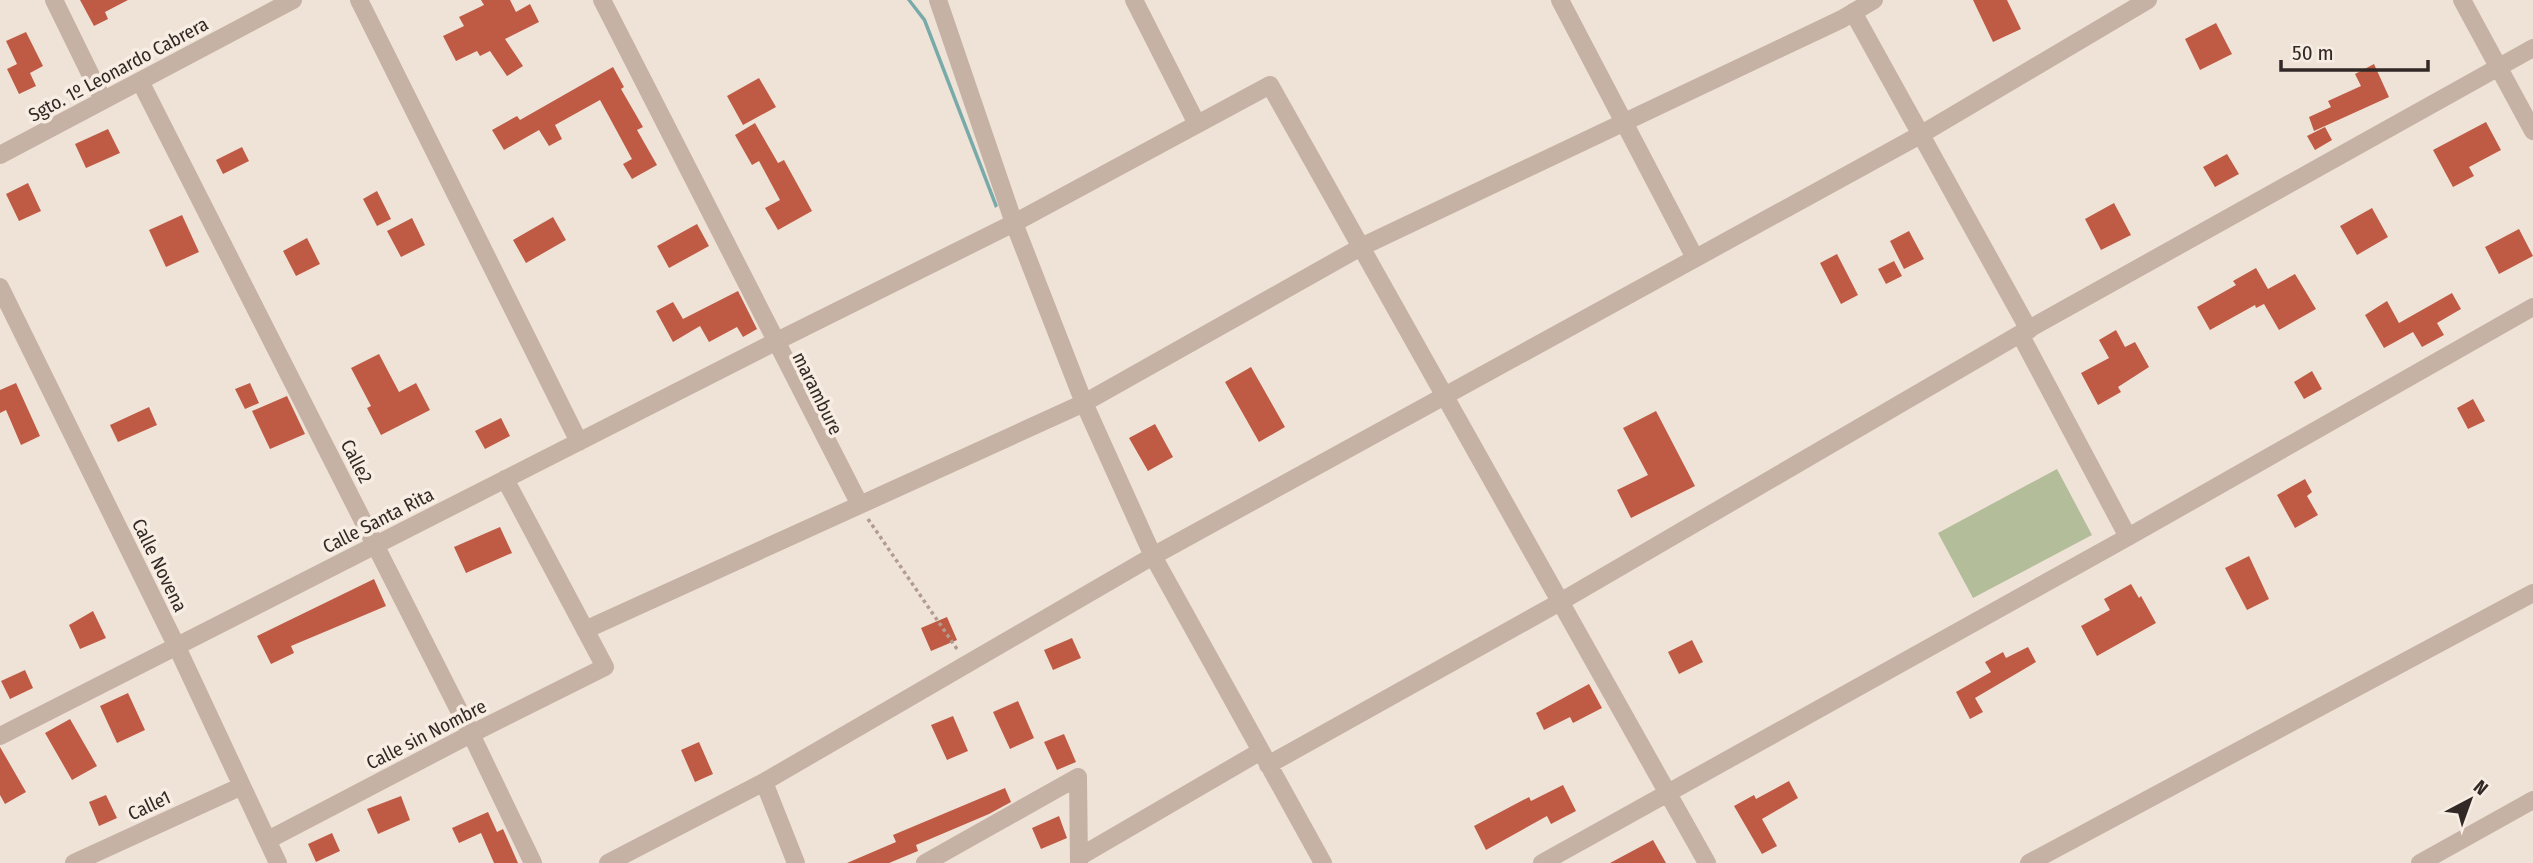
<svg xmlns="http://www.w3.org/2000/svg" width="2533" height="863" viewBox="0 0 2533 863" font-family="'Fira Sans Condensed',sans-serif">
<rect width="100%" height="100%" fill="#efe3d8"/>
<path fill="#b3bd99" d="M2057,469L2092,535L1973,598L1938,533Z"/>
<path fill="#78aaa9" d="M907,0H911L926,19L998,206L995,208L923,21Z"/>
<path fill="#bf5b45" d="M80,0H128L105,12L108,19L94,26Z
M481,0H510L516,12L530,4L539,22L505,39L523,66L507,76L490,51L480,56L477,51L456,61L443,36L464,26L459,17L484,5Z
M1973,0H2007L2021,29L1993,42Z
M2216,23L2232,54L2200,70L2185,39Z
M26,32L43,66L30,73L36,86L19,94L7,69L17,64L6,41Z
M2374,64L2389,97L2314,131L2309,117L2331,107L2328,101L2361,86L2355,74Z
M613,67L624,87L621,89L643,127L637,130L657,165L632,179L623,164L632,159L600,100L555,125L562,139L549,146L539,130L504,150L492,130L517,116L520,120Z
M759,78L776,107L743,125L727,96Z
M2486,122L2501,150L2469,167L2474,176L2453,187L2433,150Z
M755,123L778,163L784,160L812,211L778,230L765,208L780,200L759,161L752,165L735,135Z
M2325,127L2332,140L2315,150L2307,136Z
M108,129L120,153L86,168L75,144Z
M242,147L249,161L223,174L216,160Z
M2227,154L2239,174L2215,187L2203,167Z
M28,183L41,211L19,221L6,194Z
M377,191L391,219L377,226L363,199Z
M2114,203L2131,235L2101,250L2085,219Z
M2372,208L2388,237L2357,255L2340,226Z
M182,215L199,252L166,267L149,230Z
M553,217L566,240L526,263L513,240Z
M412,218L425,245L401,257L387,231Z
M697,224L709,246L669,268L657,246Z
M2519,229L2533,256L2499,274L2485,247Z
M1909,231L1924,259L1904,269L1890,241Z
M307,238L320,264L296,276L283,251Z
M1837,254L1858,295L1841,304L1820,263Z
M1894,261L1902,276L1886,284L1878,269Z
M2256,268L2268,289L2295,274L2316,309L2279,330L2264,304L2256,308L2255,305L2210,330L2197,307L2236,285L2233,281Z
M738,291L757,329L743,337L737,327L709,342L700,326L673,342L656,311L673,302L683,319Z
M2452,293L2461,309L2437,323L2444,335L2422,347L2413,332L2384,348L2365,315L2387,301L2399,323Z
M2116,330L2125,347L2135,342L2149,367L2118,387L2121,392L2098,405L2081,373L2109,358L2099,340Z
M379,354L399,392L416,383L430,410L381,435L367,408L371,406L351,368Z
M1251,367L1285,427L1259,442L1225,382Z
M2312,371L2322,389L2304,399L2294,382Z
M16,383L40,436L21,445L6,410L0,413V390Z
M250,383L259,403L245,409L235,389Z
M287,396L305,434L270,449L252,411Z
M2473,399L2485,421L2468,429L2457,408Z
M149,407L157,425L118,442L110,425Z
M1656,411L1695,486L1631,518L1617,490L1648,475L1623,428Z
M501,418L510,436L485,449L475,431Z
M1155,424L1173,457L1148,471L1129,438Z
M2305,479L2312,492L2307,496L2318,515L2295,528L2277,495Z
M500,527L512,553L466,573L454,547Z
M2249,556L2269,599L2247,610L2225,568Z
M374,579L386,606L291,646L294,653L271,664L257,636Z
M2131,584L2139,598L2141,596L2156,623L2097,656L2081,626L2110,610L2104,599Z
M93,611L106,638L80,649L69,625Z
M947,617L957,640L931,651L921,628Z
M1072,638L1081,658L1053,670L1044,650Z
M1692,640L1703,662L1679,674L1668,652Z
M2028,647L2036,662L1975,698L1983,712L1970,719L1956,692L1991,672L1985,662L2003,652L2006,658Z
M25,670L33,688L10,699L1,681Z
M1589,684L1602,708L1573,723L1570,717L1544,730L1536,713Z
M128,693L145,730L117,743L100,706Z
M1018,701L1034,738L1010,749L993,712Z
M953,716L968,751L947,760L931,725Z
M70,719L97,766L72,780L45,733Z
M1064,734L1076,762L1057,770L1044,742Z
M699,742L713,774L695,782L681,750Z
M0,747L26,792L5,804L0,795Z
M1789,781L1798,798L1762,819L1777,846L1762,854L1734,806L1754,795L1756,799Z
M1563,785L1576,811L1551,824L1547,816L1486,850L1474,826L1529,797L1531,801Z
M1005,788L1011,802L989,814L916,845L918,851L889,863H847L896,842L893,835Z
M106,795L117,818L99,826L89,802Z
M401,796L410,820L378,834L367,809Z
M488,812L497,832L503,829L518,863H494L481,833L459,843L452,828Z
M1059,816L1067,838L1041,849L1032,828Z
M332,833L340,851L316,862L308,844Z
M1653,840L1666,863H1610Z"/>
<g fill="none" stroke-linecap="round" stroke-linejoin="round">
<path stroke="#b29c8f" stroke-width="3.5" stroke-dasharray="3.5 3.5" stroke-linecap="butt" d="M868,519L957,649"/>
<path stroke="#c6b2a5" stroke-width="18" d="M54,0L103,100
M359,0L579,442
M602,0L860,505
M938,0L1014,223L1084,403L1153,556L1323,863
M1134,0L1197,124
M1560,0L1695,258
M2462,0L2533,131
M1853,12L2029,330
M140,81L471,734L533,863
M0,155L293,0
M0,287L176,645L278,863
M2020,334L2128,537
M585,630L1084,403L1361,247L1842,19L1874,0
M0,736L775,342L1014,223L1270,85L1707,863
M1268,765L1560,602L2020,334L2533,48
M764,782L796,863
M268,840L471,734L605,667L505,479
M1079,857L1261,751
M74,863L242,786
M608,863L764,782L1153,556L1920,135L2148,0
M925,863L1078,777L1079,863
M1542,863L2128,537L2533,307
M2029,863L2533,593
M2420,863L2533,800"/>
</g>
<g text-anchor="middle" stroke-width="7" stroke-linejoin="round" paint-order="stroke">
<g font-size="19" fill="#322926" stroke="#f7ede3">
<text transform="translate(118 69) rotate(-28)" y="7">Sgto. 1º Leonardo Cabrera</text>
<text transform="translate(818 393) rotate(64)" y="7">marambure</text>
<text transform="translate(357 461) rotate(63)" y="7">Calle2</text>
<text transform="translate(378 520) rotate(-27)" y="7">Calle Santa Rita</text>
<text transform="translate(160 565) rotate(64)" y="7">Calle Novena</text>
<text transform="translate(426 734) rotate(-27)" y="7">Calle sin Nombre</text>
<text transform="translate(149 805) rotate(-25)" y="7">Calle1</text>
</g>
</g>
<g transform="translate(2470 800) rotate(41)" stroke="#f7ede3" stroke-width="5" paint-order="stroke">
<path d="M0-5L12 26L0 18L-12 26Z" fill="#322926"/>
<text y="-10" font-size="19" font-weight="bold" text-anchor="middle" fill="#322926">N</text>
</g>
<path d="M2281 60v10h147v-10" fill="none" stroke="#322926" stroke-width="3.5"/>
<text x="2292" y="60" font-size="21" fill="#322926" stroke="#f7ede3" stroke-width="5" paint-order="stroke">50 m</text>
</svg>
